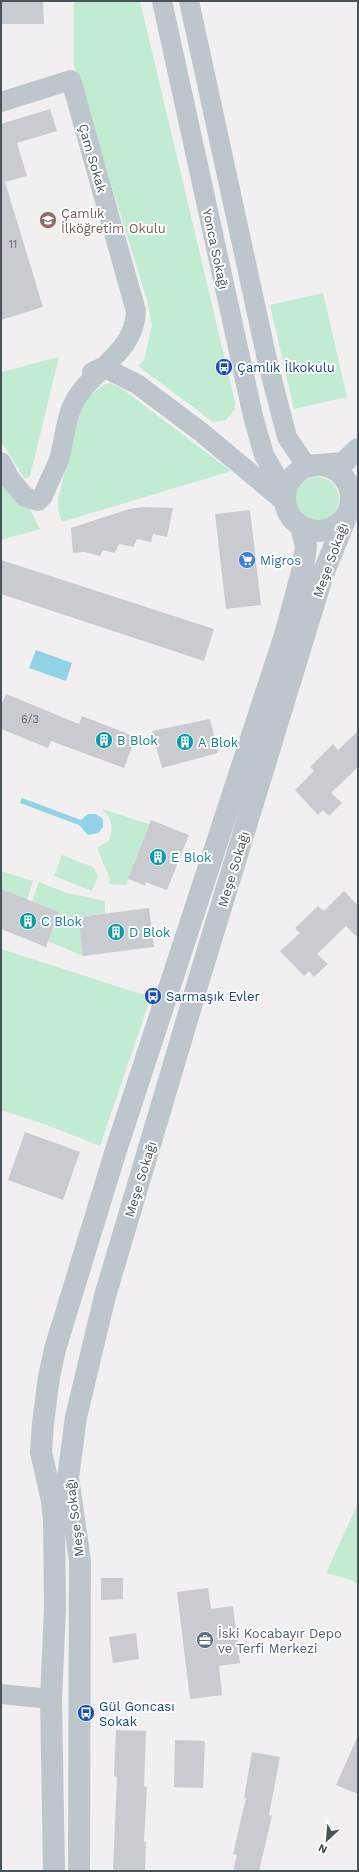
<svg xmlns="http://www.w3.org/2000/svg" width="359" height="1872" viewBox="0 0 359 1872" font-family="'Work Sans',sans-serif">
<rect width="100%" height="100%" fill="#f1efef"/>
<path fill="#c1ecd2" d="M74,1H140L235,402V409L226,420L213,422L138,366L144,360L152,325L147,300L74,65Z
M323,293L347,397L294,409L270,305Z
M59,357L31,472L29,478H24L1,441V372Z
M110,383L121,388L231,471L62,522L58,509V499L82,403L103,385Z
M1,473L30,509L40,529L1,540Z
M295 499a22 22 0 1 1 44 0a22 22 0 1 1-44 0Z
M102,809L149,824L126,885L109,884L110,879L97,848L109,841C114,827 112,819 102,809Z
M62,855L93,867L98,876L92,891L54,876Z
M1,871L33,881L27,900L1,889Z
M39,882L67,893L105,901V913L78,917L83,956L48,941L59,912L32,902Z
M1,949L151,997L100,1146L44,1124L1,1110Z
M358,1503V1586L354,1581L326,1573Z"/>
<path fill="#91d2e6" d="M36,650L72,663L66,681L29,668Z
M22,798L81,820L88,814H96L103,819V827L98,833L88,835L79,825L20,803Z"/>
<path fill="#c9cbd1" d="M1,1H43L44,24H1Z
M50,109L57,131L17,143L27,176L5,182L43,307L1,320V124Z
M144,507L173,508L167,537L153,534L151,542L137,539L133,547L119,544L115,553L103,550L100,556L84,552L73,553L71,528L129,509Z
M250,510L261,605L226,609L215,514Z
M1,560L214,629L204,661L1,594Z
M6,694L79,724L82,716L136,737L124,768L51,741L48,748L1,729V705Z
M210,719L218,753L162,768L152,731Z
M358,731V767L331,793L342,803L329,816L323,810L318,815L295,790L314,771L310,767L333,744L338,750Z
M151,820L189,835L167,890L145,882L146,886L128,879Z
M1,889L59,912L46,947L1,929Z
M344,891L358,906V938L346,926L317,954L328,964L314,977L309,971L304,976L280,951L300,933L295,928L318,906L324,911Z
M149,908L154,947L83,956L78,917Z
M25,1132L80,1152L63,1200L8,1180Z
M101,1578H123V1599L101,1600Z
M208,1588L211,1609L233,1606L240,1663L219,1666L222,1695L190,1699L177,1592Z
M136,1633L139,1659L113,1663L109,1637Z
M116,1730L146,1731L144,1786L147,1787L144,1842H146L145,1871H113L117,1777L114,1776Z
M358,1736V1794L336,1785Z
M175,1740L205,1741L203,1788L174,1787Z
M252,1752L280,1757L269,1815L272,1816L259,1871H233L237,1855L233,1854L246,1798H244Z"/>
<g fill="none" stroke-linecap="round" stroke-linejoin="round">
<path stroke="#bec6cd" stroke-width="20" d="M162,1L253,416L264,455L285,491
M189,1L268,364L287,437L307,467
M1,102L71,80L136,311C135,351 96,367 77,397C66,414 65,437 60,456C56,470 48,482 43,496L38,501L25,497L10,479L1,462
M92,372L103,367L137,384L201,432L285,502
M1,1694L51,1699"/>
<path stroke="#bec6cd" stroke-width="22" d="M285 498a33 33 0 1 1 66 0a33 33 0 1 1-66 0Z
M319,465L343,463L358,449
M54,1871L51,1699L55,1608L54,1522L52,1501L41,1452L43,1423L49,1377L55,1349L116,1150L285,635L303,568L306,546L301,527
M79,1871L80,1561L68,1478L76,1417L105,1296L203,966L323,574L349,510"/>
</g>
<defs>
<symbol id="school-disc" viewBox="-11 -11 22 22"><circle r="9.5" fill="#8d6e63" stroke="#fff"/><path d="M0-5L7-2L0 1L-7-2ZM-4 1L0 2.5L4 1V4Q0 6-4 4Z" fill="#fff"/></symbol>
<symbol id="bus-disc" viewBox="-11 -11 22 22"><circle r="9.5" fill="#1a4fb4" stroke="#fff"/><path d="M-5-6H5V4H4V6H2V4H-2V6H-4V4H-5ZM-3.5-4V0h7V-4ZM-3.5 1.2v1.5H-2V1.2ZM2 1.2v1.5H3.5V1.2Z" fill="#fff"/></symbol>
<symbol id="supermarket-disc" viewBox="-11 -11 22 22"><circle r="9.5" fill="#3f7fe0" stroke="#fff"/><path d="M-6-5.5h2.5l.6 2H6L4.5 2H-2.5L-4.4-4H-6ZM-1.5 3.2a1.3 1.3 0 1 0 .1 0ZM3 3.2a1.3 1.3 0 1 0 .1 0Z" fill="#fff"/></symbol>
<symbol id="building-disc" viewBox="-11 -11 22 22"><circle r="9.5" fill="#0f9aa8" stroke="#fff"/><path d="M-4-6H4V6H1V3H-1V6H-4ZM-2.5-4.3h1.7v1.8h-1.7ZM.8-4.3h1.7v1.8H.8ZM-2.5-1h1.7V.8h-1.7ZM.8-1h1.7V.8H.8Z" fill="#fff"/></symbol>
<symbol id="office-disc" viewBox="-11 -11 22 22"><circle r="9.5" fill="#5c6f8a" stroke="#fff"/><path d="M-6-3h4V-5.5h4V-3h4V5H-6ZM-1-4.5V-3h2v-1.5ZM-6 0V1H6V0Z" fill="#fff"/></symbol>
</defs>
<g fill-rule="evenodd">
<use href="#school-disc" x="38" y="210" width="20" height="20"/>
<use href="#bus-disc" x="214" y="357" width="20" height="20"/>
<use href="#supermarket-disc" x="237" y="550" width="20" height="20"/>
<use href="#building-disc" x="94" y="730" width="20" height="20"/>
<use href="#building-disc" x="175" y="732" width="20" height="20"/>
<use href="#building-disc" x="148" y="847" width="20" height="20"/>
<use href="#building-disc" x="18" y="911" width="20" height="20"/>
<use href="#building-disc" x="106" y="922" width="20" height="20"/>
<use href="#bus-disc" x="143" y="986" width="20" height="20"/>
<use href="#office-disc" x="195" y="1630" width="20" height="20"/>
<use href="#bus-disc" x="76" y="1703" width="20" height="20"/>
</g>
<g text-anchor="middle" stroke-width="4" stroke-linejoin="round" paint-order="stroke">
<g font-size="11" fill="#687078">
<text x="13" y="248">11</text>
<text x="30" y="723">6/3</text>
</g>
<g font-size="13" fill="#48525b" stroke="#fff">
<text transform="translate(93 158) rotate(74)" y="5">Çam Sokak</text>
<text transform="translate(216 249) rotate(78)" y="5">Yonca Sokağı</text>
<text transform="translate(330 560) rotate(-70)" y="5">Meşe Sokağı</text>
<text transform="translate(233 869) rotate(-73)" y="5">Meşe Sokağı</text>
<text transform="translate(140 1179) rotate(-73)" y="5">Meşe Sokağı</text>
<text transform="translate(74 1518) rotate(-97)" y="5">Meşe Sokağı</text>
</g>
<g font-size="13" fill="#785e54" stroke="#fff" text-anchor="start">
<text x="61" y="218">Çamlık<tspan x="61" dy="15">İlköğretim Okulu</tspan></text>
</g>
<g font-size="13" fill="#164399" stroke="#fff" text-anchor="start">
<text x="237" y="372">Çamlık İlkokulu</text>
<text x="166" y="1001">Sarmaşık Evler</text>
<text x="99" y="1711">Gül Goncası<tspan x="99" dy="15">Sokak</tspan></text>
</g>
<g font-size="13" fill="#366cbe" stroke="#fff" text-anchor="start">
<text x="260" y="565">Migros</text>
</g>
<g font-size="13" fill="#0d838f" stroke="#fff" text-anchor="start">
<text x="117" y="745">B Blok</text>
<text x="198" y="747">A Blok</text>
<text x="171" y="862">E Blok</text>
<text x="41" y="926">C Blok</text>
<text x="129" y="937">D Blok</text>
</g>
<g font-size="13" fill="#4e5e75" stroke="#fff" text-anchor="start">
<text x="218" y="1638">İski Kocabayır Depo<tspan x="218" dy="15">ve Terfi Merkezi</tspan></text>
</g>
</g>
<rect width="359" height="1872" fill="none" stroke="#48525b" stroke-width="4"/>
<g transform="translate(327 1840) rotate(206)" stroke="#ffffff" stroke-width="3" paint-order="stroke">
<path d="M0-3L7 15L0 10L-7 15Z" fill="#48525b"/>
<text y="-6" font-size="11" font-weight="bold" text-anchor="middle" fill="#48525b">N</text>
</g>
</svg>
